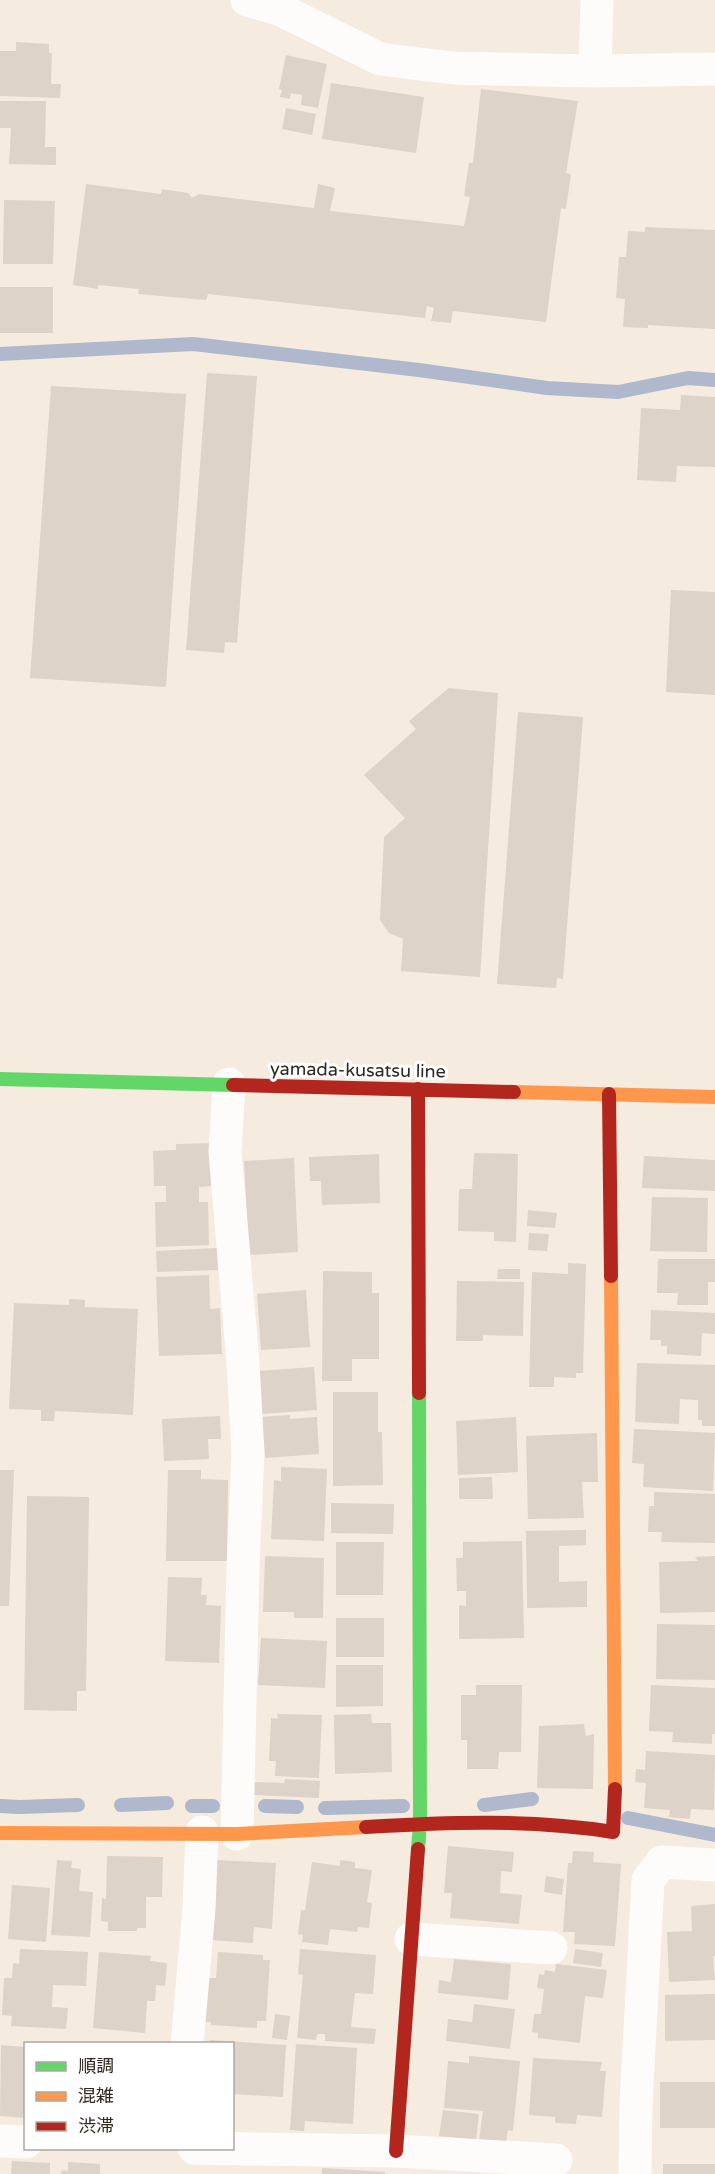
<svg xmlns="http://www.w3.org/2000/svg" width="715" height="2174" viewBox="0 0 715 2174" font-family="'Varela Round','Noto Sans JP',sans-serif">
<rect width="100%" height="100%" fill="#f5ebde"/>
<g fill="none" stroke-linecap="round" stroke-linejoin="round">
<path stroke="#afb8cc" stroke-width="14" d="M0,354L193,344L419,370L547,388L618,392L688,378L715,380
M121,1805L167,1803
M484,1805L532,1799
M0,1806L20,1807L78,1805
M192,1806H213
M265,1806L297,1807
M325,1808L403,1806
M628,1818L715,1835"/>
</g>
<path fill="#ddd3c8" d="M16,42L49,44V53H52L51,84H61L60,98L0,96V51H16Z
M286,55L327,64L318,108L301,105L302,95L291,93L290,99L280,97L282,90L279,89Z
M331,83L424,97L416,153L322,139Z
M481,89L578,101L566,173L571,174L566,209L561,208L546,322L453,311L451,323L431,321L434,308L427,306L425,318L208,294L206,300L138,294L139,289L98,285V289L73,285L86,184L161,194L162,189L188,193L192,198L199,194L314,208L318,184L335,188L330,211L464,226L470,197L464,196L469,163H473Z
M0,101H46L45,147H56V165L9,164L11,128H0Z
M286,108L316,114L312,135L282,129Z
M4,200L55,201L53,264H3Z
M645,227L715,230V329L648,325V328L623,327L625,299L616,298L619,257H626L628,231L645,232Z
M0,287H53V333H0Z
M207,373L257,376L237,643L225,642L224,653L186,650Z
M51,386L186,394L166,687L30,678Z
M681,395L715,397V467L677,466L676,482L637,480L641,408L680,410Z
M671,590L715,592V695L666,692Z
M449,688L498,693L480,977L401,971L403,939L389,933L380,920L384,837L405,818L364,775L416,729L409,721Z
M518,712L583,717L563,979L557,978L556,988L497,984Z
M212,1143L213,1186L199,1187V1202H208L209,1245L156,1247L155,1202H166V1186H154L153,1151L176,1150V1144Z
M474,1153L518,1154L516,1242L494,1241V1232L458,1231L459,1189H472Z
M379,1154L380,1203L322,1205L321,1181H310L309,1157Z
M644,1156L715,1160V1191L642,1188Z
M294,1158L298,1252L249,1255L244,1161Z
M652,1197L708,1198L707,1252L650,1251Z
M528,1210L557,1213L555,1228L527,1226Z
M529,1233L549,1234L547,1251L528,1250Z
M217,1248L218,1270L157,1272L156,1251Z
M658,1259H715V1282H708V1305H677L678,1293H657Z
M568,1263L586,1264L583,1373H576V1378L554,1377V1387H529L532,1272L568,1274Z
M498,1269H520V1279H497Z
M323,1271L372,1272V1293H379V1359H352V1381H322Z
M209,1275L210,1309L220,1308L222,1354L159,1356L156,1277Z
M457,1281L524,1282L523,1336L483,1335V1341H456Z
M306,1290L310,1347L261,1350L257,1294Z
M69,1299L85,1300V1307L138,1309L133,1415L55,1411L54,1421H41V1410L9,1409L14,1303L69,1305Z
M651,1310L715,1313V1334L702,1333L701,1356L667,1354V1346H661V1340H650Z
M637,1363L715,1365V1426H702V1420H698V1400L680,1399L679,1424L635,1422Z
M314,1367L317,1410L261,1414L258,1371Z
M333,1392H378V1432H382L383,1485L333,1486Z
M290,1415V1419L317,1417L319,1454L265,1458L261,1417Z
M220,1416L221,1439H208L209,1459L164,1461L162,1419Z
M516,1417L518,1472L458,1475L456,1421Z
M634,1429L715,1433L713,1491L643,1487L644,1464L632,1463Z
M597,1433L598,1482H582L584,1518L528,1519L526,1436Z
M281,1467L327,1469L324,1541L271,1539L274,1480L281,1481Z
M0,1470H14L9,1606H0Z
M168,1470H201V1479L228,1480L227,1561H166Z
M492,1477L493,1499H459V1478Z
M654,1492L715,1494V1543L661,1542L662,1532H648L649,1506H654Z
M27,1496L89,1497L86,1691H77V1711L24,1710Z
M331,1503L394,1504L393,1534L331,1533Z
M586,1530V1545L559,1546V1582L587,1581V1607L527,1608L526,1531Z
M522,1541L524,1638L459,1639V1605L466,1606V1591H457L456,1558H463V1542Z
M336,1542H384L383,1595H336Z
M265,1556L324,1558L323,1618H294V1612H263Z
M715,1556V1612L660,1613L659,1562L698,1561L695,1557Z
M168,1577L202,1578L201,1595H207L206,1605L221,1606L219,1663L165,1661Z
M336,1618H384V1657H336Z
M657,1624L715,1625V1680L656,1679Z
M261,1638L327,1641L325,1688L258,1685Z
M336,1665H383V1706L336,1707Z
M476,1685H522L521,1752H499L498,1769H467V1740H461V1695H476Z
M651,1685L715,1688V1734H712V1744L672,1742L673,1732L649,1731Z
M277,1714L322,1715L319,1778L275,1776L276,1761H269L271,1718L278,1719Z
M371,1714L372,1723H391L392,1772L335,1774L334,1715Z
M584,1724L586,1736L594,1734L593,1789L537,1788L539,1726Z
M646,1751L715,1755L714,1810L691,1809L690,1819L669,1817L670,1810L644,1808L646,1783L635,1782L636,1769L645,1770Z
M285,1779L320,1781L319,1798L254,1795V1782L284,1783Z
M448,1846L514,1852L512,1872L501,1871L500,1893L522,1895L519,1924L450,1918L452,1893H444Z
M573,1851L594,1852L593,1862L621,1864L615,1946L574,1944L575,1932H563L568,1863H572Z
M107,1856L163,1857L162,1897H146V1928H137V1931H108V1922L101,1921L102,1898L106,1899Z
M57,1860L72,1861L71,1868L81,1869L79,1891L93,1892L90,1937L51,1935Z
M216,1860L276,1863L272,1929L254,1927L253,1943L212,1940Z
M340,1860L355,1862V1868L372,1870L367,1902L372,1903L369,1928L358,1927L357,1932L330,1929L328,1945L302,1942L303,1935L298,1934L301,1910H305L312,1862L340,1866Z
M546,1876L564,1879L562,1895L544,1892Z
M12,1885L50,1888L46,1942L8,1939Z
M715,1904V1956H713L715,1980L669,1982L667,1932L692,1931L691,1906Z
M20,1949L88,1952L86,1986L53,1985L52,2007L68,2008L66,2029L11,2026L12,2016L2,2015L4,1978H12L13,1963L19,1964Z
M300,1949L376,1955L373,1994L355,1993L351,2027L376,2029L374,2044L325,2041V2034H317L316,2040L297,2038L303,1975L298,1974Z
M575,1949L603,1953L601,1967L573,1963Z
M99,1952L151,1956L150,1961L167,1963L165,1986L156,1985L155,2001H147L145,2033L93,2028Z
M218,1952L263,1955V1960H270L266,2021H257V2028L211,2025V2022H205L208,1978H216Z
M454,1959L511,1964L508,2000L438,1993L439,1980L451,1982Z
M556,1964L607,1970L603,1998L585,1996L580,2043L538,2038V2033L532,2032L534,2014H541L544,1989L537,1988L539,1974L544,1975L545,1970L555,1972Z
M715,1994V2040L665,2041V1995Z
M474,2004L515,2009L510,2049L446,2041L448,2019L472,2022Z
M275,2014L290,2016L287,2040L272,2038Z
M210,2040L286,2045L283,2097L232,2094V2044H210Z
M296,2044L357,2048L353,2124L305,2121L304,2131L290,2130Z
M1,2045L26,2047V2118L0,2116Z
M469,2056L520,2061L513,2131L508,2130L506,2142L479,2140L483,2111L444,2108L448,2061L469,2063Z
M533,2058L602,2062L600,2071H606L602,2117L577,2115L576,2124L555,2123V2117L529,2115Z
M660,2082H715V2128H660Z
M443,2110L479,2114L476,2140L439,2136Z
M12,2161L50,2163V2174H11Z
M68,2162L100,2164V2174H61L62,2170L68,2171Z
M663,2164H715V2174H663Z
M322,2168L385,2172V2174H322Z"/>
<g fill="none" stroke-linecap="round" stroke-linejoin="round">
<path stroke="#fefcfa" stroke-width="33" d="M247,0L279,9L380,59L452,68L595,71L715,69
M595,71L597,0
M229,1084L225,1152L243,1363L248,1453L243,1567L237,1834
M411,1939L551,1948
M187,2044L199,1909L202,1832
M0,2141L26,2142
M194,2148L396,2151L556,2160
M635,2174L636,2104L648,1880L662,1862L715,1865"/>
<path stroke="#63d668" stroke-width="14" d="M0,1079L233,1085
M418,1849L420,1824L419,1393"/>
<path stroke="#ff974d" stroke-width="14" d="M514,1092L715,1097
M611,1276L615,1789
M0,1833L237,1834L366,1827"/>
<path stroke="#b3261e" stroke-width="14" d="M233,1085L514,1092
M418,1089L419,1393
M609,1094L611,1276
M366,1827C449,1822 531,1819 613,1832L615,1789
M396,2151L418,1849"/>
</g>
<g text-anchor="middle" stroke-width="6" stroke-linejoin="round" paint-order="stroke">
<g font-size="18" fill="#2d271e" stroke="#fff">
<text transform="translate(358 1070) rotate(1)" y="6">yamada-kusatsu line</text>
</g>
</g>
<rect x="24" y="2042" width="210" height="108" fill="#ffffff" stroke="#aba9a5" stroke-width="1.5"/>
<rect x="36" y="2062" width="30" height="9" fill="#63d668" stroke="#aba9a5" stroke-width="1.5"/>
<text x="78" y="2072" font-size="18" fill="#2d271e">順調</text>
<rect x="36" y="2092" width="30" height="9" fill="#ff974d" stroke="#aba9a5" stroke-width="1.5"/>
<text x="78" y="2102" font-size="18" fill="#2d271e">混雑</text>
<rect x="36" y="2122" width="30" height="9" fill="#b3261e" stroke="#aba9a5" stroke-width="1.5"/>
<text x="78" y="2132" font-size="18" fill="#2d271e">渋滞</text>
</svg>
